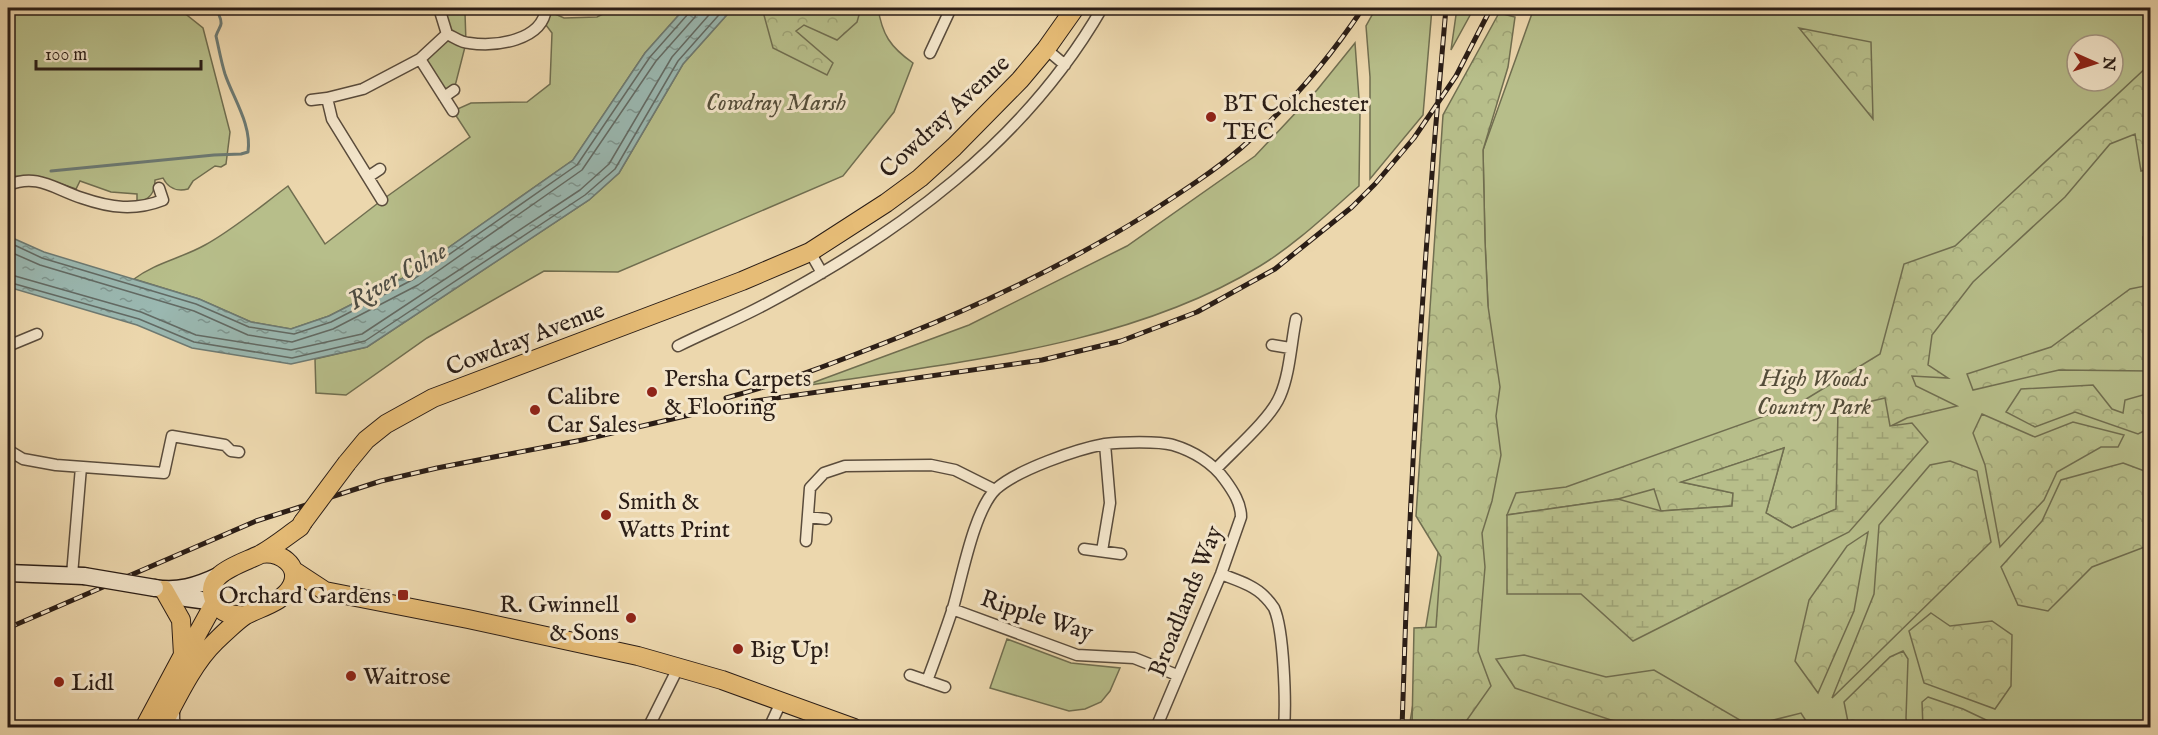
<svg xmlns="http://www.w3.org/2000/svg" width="2158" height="735" viewBox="0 0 2158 735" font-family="'IM FELL English',serif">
<defs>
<pattern id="forest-crowns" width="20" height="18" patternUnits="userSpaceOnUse" patternTransform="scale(1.5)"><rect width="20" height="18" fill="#b7be8a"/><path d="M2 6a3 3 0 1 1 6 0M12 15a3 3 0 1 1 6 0" fill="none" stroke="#9ea376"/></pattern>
<pattern id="wetland-marsh" width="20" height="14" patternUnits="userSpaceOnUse" patternTransform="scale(1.5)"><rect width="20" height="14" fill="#b7be8a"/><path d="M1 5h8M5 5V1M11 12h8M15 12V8" fill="none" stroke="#9ea376"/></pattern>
<pattern id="water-ripples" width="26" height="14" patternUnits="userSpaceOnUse" patternTransform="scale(1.5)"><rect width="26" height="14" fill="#9ab8b1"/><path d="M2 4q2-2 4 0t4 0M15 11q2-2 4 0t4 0" fill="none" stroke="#7e958f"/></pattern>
</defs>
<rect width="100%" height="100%" fill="#ecd7ad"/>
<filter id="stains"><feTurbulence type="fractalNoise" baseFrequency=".00333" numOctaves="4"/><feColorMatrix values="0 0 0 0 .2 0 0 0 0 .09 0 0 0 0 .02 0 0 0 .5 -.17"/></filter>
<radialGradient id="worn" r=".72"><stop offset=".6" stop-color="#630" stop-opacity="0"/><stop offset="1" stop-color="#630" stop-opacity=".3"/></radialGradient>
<path fill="#b7be8a" stroke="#706e50" stroke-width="1.5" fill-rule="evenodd" d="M8,8H178L203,28L230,132L226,164L221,167L215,166L193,181L188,189C177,192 168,188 163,178L155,180C155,193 150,199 137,203V194L111,192L80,181L76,189L41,177L8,176Z
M615,8H685L645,53L573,160L411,274L329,316L291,329L251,322L199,299L134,279C155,263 182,258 205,245C234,229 261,206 288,186L325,244L382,200L470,137L453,111L471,103L527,102L550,84L552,33L543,21L546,10L564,18L597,17Z
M733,8H878C882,34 890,47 913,63L894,112L843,176L618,272L544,271L427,338L346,395L316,393L315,359L367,347L589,200L619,173L683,64Z
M1376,8H1432L1423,115L1370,179V77L1366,26Z
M1457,8H1474L1451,50Z
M1534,8H2150V727L1409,728L1459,427L1488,306L1485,241L1483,150ZM2077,45H2113V81H2077Z
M465,13L466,43L454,90L444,97L420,59L447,34L440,14Z
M1355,43L1360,112L1359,186C1327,214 1296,244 1260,266C1128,347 954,362 804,386L969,325L1127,246L1255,156L1317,90Z
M1007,639L1071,663L1120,668L1110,691L1101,702L1085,709L1069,711L990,688Z"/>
<path fill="url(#forest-crowns)" stroke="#706e50" stroke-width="1.5" d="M762,8H861L857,22L837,40L804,25L796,31L833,63L827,75L773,48Z
M1499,13L1515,17L1508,67L1483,150L1485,241L1488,306L1500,387L1496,416L1501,455L1492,501L1482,533L1485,567L1478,651L1491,686L1462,727H1412L1414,628L1436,627L1441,557L1416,516L1443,115Z
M1799,28L1871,42L1873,119Z
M2150,64V169L2141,171L2135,134L2110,144L2065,197L1973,282L1932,335L1928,365L1948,378L1912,376L1916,386L1957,406L1907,418L1889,427L1841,467L1837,509L1792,528L1766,513L1784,448L1682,482L1733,493L1732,506L1661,511L1654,489L1618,499L1507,515L1516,493L1566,487L1798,404L1880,354L1904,264L1955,246Z
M2143,237H2150V371L2059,370L1973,390L1967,374L2051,347L2130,289L2145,286Z
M2093,385L2112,409L2123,413L2125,400L2150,393V428L2138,434L2075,412L2035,427L2006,412L2021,389Z
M1982,414L2035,437L2073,422L2124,435L2118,447H2101L2057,472L2044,500L2000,547L1985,465L1973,433Z
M1950,461L1977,471L1991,542L1832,698L1874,594L1879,525L1930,465Z
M2123,463L2150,473V545L2092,567L2048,611L2018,605L2001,567L2042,521L2061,480Z
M1868,532L1854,611L1818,693L1795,661L1809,600L1847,546Z
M1931,613L1950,626L1992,621L2012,635L2011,686L1995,709L1924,683L1909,631Z
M1903,651L1908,659L1906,718L1907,727H1849L1844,702L1890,657Z
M1524,655L1606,677L1654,670L1750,726L1801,713L1810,727H1632L1515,688L1496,659Z
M1928,697L1963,709L2001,727H1923L1922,702Z"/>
<path fill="url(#wetland-marsh)" stroke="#706e50" stroke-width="1.5" d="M1885,398L1890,426L1912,423L1928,442L1849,532L1633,641L1581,594H1507V515L1618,499L1661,511L1732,506L1733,493L1681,482L1784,448L1766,513L1792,528L1836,509L1838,409Z"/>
<path fill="url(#water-ripples)" stroke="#6d7a73" stroke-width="1.5" d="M685,8H733L683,64L619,173L589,200L367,347L291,364L192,348L137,325L8,287V236L44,252L199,299L251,322L291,329L329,316L411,274L573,160L645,53Z"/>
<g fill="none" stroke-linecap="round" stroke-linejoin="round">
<path stroke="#626a64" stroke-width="1.5" d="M8,242L42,258L196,304L249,327L294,334L331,322L414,279L577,165L650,57L688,14L689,8
M8,251L40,265L194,311L248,335L292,342L333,329L418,285L582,170L656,61L695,17L697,8
M8,274L141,312L196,335L291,350L362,334L580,190L609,164L672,57L715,8
M8,282L139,319L194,342L292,358L365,341L585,195L615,169L678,61L725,8"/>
<path stroke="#6d7a73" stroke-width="3" d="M51,171L214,155L241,154L248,152C252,125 233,98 225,74C221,61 219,49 216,36C219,26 224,26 219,15"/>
<defs>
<path id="street" d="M447,34C454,37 461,43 469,43C495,47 543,41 546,8
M1046,49L1065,65
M930,53L951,8
M420,59L453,111
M444,97L454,90
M311,100L327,98
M368,177L380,169
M8,185C38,173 54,189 82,198C111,208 135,211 163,200L159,188
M382,200L332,119L327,98L363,89L420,59L447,34L439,8
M810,252L822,273
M1272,345L1290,348
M8,346L37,334
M678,346C706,332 736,320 764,305C899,234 1025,142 1102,8
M8,450L23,459L56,465L164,473L172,436L225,445L231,451L239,452
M1217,468C1234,450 1271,418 1280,396C1290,373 1291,343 1296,319
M808,517L826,519
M806,541L810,488L824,473L845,466L931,465L955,470L995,490
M1084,549L1121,554
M1102,551L1110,503L1105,444
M1221,574C1236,580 1254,585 1265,597C1268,600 1272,605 1274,608C1284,630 1286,703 1284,728
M72,575L81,467
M952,609L1077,655L1134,658L1177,675
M910,675L945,687
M927,681C936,657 945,632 953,608C962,577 974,510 996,489C1017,470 1077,449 1105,444C1120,442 1159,441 1173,445C1193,451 1213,463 1225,480C1233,491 1241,503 1241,517L1221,574L1156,728
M174,708V719L177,728
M648,728L678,668
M769,728L782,700"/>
<path id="secondary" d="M8,573L84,576
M155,588C177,592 197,586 218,576
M170,590L186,598L215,602"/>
<path id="primary" d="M347,463L366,440L386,424L433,398L742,281L810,252L886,203L920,178L954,147L1020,80L1046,49L1075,8
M293,570L325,591L468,619L638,656L722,680L854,728
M164,590L181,620L183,655
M246,615C235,616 224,615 217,605C197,574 242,564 261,554C275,546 287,536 300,527L303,522
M144,728L183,655L194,640L215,602
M161,728C176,700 193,663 215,642C221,636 239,619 246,615C261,607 284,602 292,585C301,565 279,551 261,554"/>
</defs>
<use href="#street" stroke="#5a4c3c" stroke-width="13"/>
<use href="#secondary" stroke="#2a1d16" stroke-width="19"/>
<use href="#primary" stroke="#2a1d16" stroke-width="20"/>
<use href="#street" stroke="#f3e5ca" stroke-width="10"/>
<use href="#secondary" stroke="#f3e5ca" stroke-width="16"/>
<use href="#primary" stroke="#e6bc76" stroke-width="18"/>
<defs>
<path id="rail" d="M726,398C786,382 844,359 902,336C990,301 1069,263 1149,213C1180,193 1213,172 1241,148C1287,108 1329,59 1363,8
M8,628L256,521L381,481L437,468L582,440L741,403L1042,360L1121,341L1197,312L1275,269L1352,207L1375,184L1414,138L1456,76L1491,8
M1402,728C1409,487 1424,247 1446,8"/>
</defs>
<use href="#rail" stroke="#2a1d16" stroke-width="5"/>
<use href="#rail" stroke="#f3e5ca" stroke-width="3" stroke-dasharray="9" stroke-linecap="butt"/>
<defs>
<path id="secondary-bridge" d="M84,576L155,588"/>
<path id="primary-bridge" d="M303,522L347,463"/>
</defs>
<use href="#secondary-bridge" stroke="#2a1d16" stroke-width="19" stroke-linecap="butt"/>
<use href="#primary-bridge" stroke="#2a1d16" stroke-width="20" stroke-linecap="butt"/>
<use href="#secondary-bridge" stroke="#f3e5ca" stroke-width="16"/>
<use href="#primary-bridge" stroke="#e6bc76" stroke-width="18"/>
</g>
<g fill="#8f2418" stroke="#f3e5ca" stroke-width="2">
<circle cx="1211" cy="117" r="6"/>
<circle cx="652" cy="392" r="6"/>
<circle cx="535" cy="410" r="6"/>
<circle cx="606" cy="515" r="6"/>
<rect x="397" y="589" width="12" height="12" rx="3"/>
<circle cx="631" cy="618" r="6"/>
<circle cx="738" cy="649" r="6"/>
<circle cx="351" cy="676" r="6"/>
<circle cx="59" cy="682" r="6"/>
</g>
<g text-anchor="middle" stroke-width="6" stroke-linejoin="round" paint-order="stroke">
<g font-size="24" font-style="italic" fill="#544d39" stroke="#f3e5ca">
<text x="776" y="110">Cowdray Marsh</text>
<text x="1814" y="386">High Woods<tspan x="1814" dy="28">Country Park</tspan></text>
</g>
<g font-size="24" fill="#2a1d16" stroke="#f3e5ca" text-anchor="start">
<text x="1223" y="111">BT Colchester<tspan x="1223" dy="28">TEC</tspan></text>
<text x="664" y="386">Persha Carpets<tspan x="664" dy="28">&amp; Flooring</tspan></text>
<text x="547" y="404">Calibre<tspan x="547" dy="28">Car Sales</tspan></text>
<text x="618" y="509">Smith &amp;<tspan x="618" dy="28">Watts Print</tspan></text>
<text x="391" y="603" text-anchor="end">Orchard Gardens</text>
<text x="619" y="612" text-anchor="end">R. Gwinnell<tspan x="619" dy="28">&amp; Sons</tspan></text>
<text x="750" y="657">Big Up!</text>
<text x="363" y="684">Waitrose</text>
<text x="71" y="690">Lidl</text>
</g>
<g font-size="24" fill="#2a1d16" stroke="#f3e5ca">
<text transform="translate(944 116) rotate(-43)" y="8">Cowdray Avenue</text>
<text transform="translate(525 338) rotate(-21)" y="8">Cowdray Avenue</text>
<text transform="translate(1185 601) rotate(-68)" y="8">Broadlands Way</text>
<text transform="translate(1037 615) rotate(18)" y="8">Ripple Way</text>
</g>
<g font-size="26" font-style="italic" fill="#4c4c44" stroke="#f3e5ca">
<text transform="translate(397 275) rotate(-30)" y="9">River Colne</text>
</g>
</g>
<rect width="2158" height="735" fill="none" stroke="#ecd7ad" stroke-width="30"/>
<rect x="9" y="9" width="2140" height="717" fill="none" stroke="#2a1d16" stroke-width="3"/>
<rect x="15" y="15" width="2128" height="705" fill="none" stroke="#2a1d16" stroke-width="1.5"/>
<g transform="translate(2095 63) rotate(93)"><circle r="28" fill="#f3e5ca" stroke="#a39582" stroke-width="1.5"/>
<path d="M0-4.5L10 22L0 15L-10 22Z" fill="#8f2418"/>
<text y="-9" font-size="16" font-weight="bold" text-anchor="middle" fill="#2a1d16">N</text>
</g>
<path d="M36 60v9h165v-9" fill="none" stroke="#2a1d16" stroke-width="3"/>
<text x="45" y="60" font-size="18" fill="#2a1d16" stroke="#f3e5ca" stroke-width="4.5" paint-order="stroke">100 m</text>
<rect width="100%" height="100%" filter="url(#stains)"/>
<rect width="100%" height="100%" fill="url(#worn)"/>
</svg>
